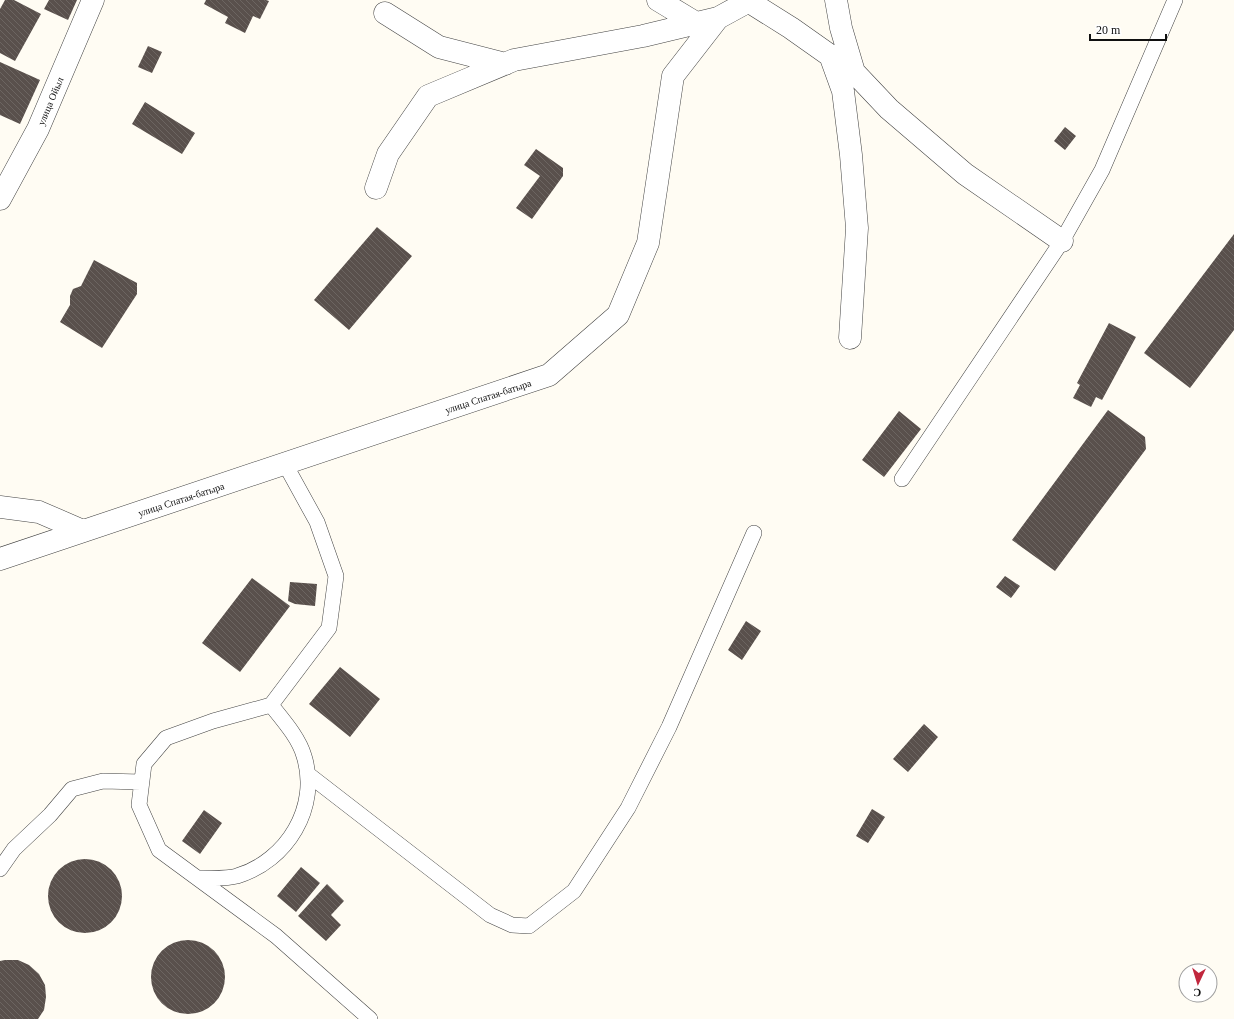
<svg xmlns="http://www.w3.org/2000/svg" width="1234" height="1019" viewBox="0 0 1234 1019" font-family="Georgia,serif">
<defs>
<pattern id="building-back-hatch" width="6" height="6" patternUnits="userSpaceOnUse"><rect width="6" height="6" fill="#59504c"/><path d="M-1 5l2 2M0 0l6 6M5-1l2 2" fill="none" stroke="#6c6561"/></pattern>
</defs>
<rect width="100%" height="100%" fill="#fffcf3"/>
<path fill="url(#building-back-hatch)" d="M5,0H14L41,14L15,61L0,53V9Z
M49,0H77L68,20L44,9Z
M206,0H266L269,1L260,19L253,16L245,33L225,23L228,17L204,4Z
M148,46L162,52L152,73L138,67Z
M0,62L40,80L20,124L0,115Z
M145,102L195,133L182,154L132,124Z
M1065,127L1076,136L1065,150L1054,141Z
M536,149L563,168V176L532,219L516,208L540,176L524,165Z
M377,227L412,256L349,330L314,300Z
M1234,234V330L1190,388L1144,353Z
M94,260L137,283V294L102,348L60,322L70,305V296L73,289L81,286Z
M1109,323L1136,337L1102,400L1096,397L1091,407L1073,398L1080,385L1077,383Z
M1108,410L1145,437L1146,449L1055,571L1012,540Z
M899,411L921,429L884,477L862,460Z
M1005,576L1020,586L1011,598L996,587Z
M252,578L290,606L240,672L202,643Z
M290,582L317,584L315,606L295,604L288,601Z
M746,621L761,631L742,660L728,650Z
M340,667L380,699L350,737L309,704Z
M924,724L938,737L908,772L893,759Z
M872,809L885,817L868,843L856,836Z
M204,810L222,823L200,854L182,841Z
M48 896a37 37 0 1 1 74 0a37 37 0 1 1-74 0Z
M301,867L320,883L296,912L277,896Z
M327,884L344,901L331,915L341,925L326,941L298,916Z
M151 977a37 37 0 1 1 74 0a37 37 0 1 1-74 0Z
M5,960H18L29,965L39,974L45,985L46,997L44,1010L38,1019H0V961Z"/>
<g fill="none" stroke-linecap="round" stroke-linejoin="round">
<defs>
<path id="lane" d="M285,464L317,522L336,576L329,628L271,705L213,721L166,738L144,764L139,805L159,850L276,936L370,1019
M902,479L1062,241L1102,170L1175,0
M309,775L490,915L512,925L529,926L574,891L628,808L669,727L754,533
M0,869L14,849L50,815L72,789L103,781L141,782
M197,878C207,878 228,879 237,876C287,861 320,807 304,756C299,738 283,720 271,705"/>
<path id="street" d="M658,0L696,23
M836,0L841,28L854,72L889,109L965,174L1062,241
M748,1L791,28L842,64
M385,13L439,47L505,64
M830,55L843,91L851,155L857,228L850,338
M376,188L388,154L428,96L514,60L643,36L718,18
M0,199L38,129L93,0
M0,507L39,512L83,531
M0,559L549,375L618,315L648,243L673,76L718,18L751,0"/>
</defs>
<use href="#lane" stroke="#434343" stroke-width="16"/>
<use href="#street" stroke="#434343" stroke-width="23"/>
<use href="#lane" stroke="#fff" stroke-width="15"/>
<use href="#street" stroke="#fff" stroke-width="22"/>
</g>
<g text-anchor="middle" stroke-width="4" stroke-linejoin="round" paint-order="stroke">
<g font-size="10" fill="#101010" stroke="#fff">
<text transform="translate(50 101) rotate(-67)" y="4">улица Ойыл</text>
<text transform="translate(488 396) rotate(-18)" y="4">улица Спатая-батыра</text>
<text transform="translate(181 499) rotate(-18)" y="4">улица Спатая-батыра</text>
</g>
</g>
<g transform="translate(1198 983) rotate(184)"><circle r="19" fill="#ffffff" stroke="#9f9f9f"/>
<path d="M0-3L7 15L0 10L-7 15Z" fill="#c1273d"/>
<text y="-6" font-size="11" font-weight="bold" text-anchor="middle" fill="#101010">С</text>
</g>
<path d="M1090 34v6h76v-6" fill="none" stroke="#101010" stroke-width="2"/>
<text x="1096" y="34" font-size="12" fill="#101010" stroke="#ffffff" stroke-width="3" paint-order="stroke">20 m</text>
</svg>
